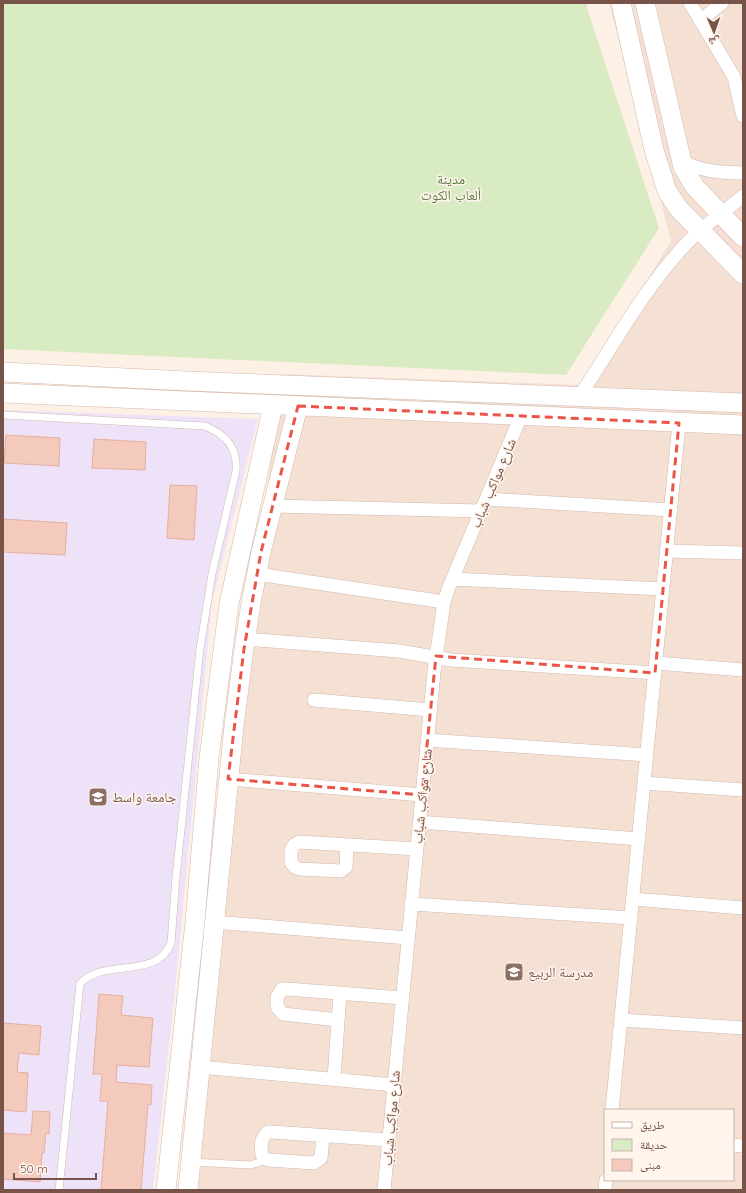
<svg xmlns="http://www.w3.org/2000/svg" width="746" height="1193" viewBox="0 0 746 1193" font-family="Quicksand,'Noto Naskh Arabic',sans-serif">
<rect width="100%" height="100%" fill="#fdf1e6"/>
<path fill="#f5e1d4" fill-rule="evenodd" d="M609,3H743V1190H181L281,374L583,385L671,241ZM605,1110H733V1180H605Z"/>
<path fill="#eee2f9" d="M3,410L258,419L212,602L175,991L153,1190H3Z"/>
<path fill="#d9ebc3" d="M3,3H587V8L659,228L566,375L3,349Z"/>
<path fill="#f3cabc" stroke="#e7ae9c" d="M6,435L60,438L59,466L4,463Z
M94,439L146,442L145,470L92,468Z
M170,485L197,486L194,540L167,538Z
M3,519L67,523L65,555L3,552Z
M99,994L123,996L121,1015L153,1018L149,1067L117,1065L116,1082L152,1085L151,1105L148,1104L141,1190H101L108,1101H100L102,1074H93Z
M3,1023L41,1026L39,1055L19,1053L17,1072L28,1073L26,1112L3,1110Z
M33,1111L50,1112L49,1134L46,1133L44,1153H42L40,1182L3,1179V1133L31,1135Z"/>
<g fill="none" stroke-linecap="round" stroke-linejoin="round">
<defs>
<path id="lane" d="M3,415L205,426C225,434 238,447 236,471L212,574L200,649L176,877L171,943C158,980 100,958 80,984L59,1190
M191,1162L250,1165L267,1160"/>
<path id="street" d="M690,3L734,77L743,116
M700,21L722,3
M681,161C701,171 721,173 743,173
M579,397C613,346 643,290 685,245C702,227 724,212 743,196
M486,499L671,510
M273,506L481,511
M666,551L743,553
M257,574L444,602
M452,579L663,589
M245,639L399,651L451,660L655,673
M656,663L743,670
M314,700L430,710
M427,740L647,755
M228,779L422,795
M644,783L743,790
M419,822L639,839
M347,845L346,867L341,871L300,869L296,868L291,863V850L294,845L299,842L417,849
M633,899L743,908
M411,904L631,918
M214,922L408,938
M338,1020L283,1014L277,1007V997L282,989H287L402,998
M621,1020L743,1028
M200,1067L394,1085
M334,1079L340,993
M612,1110L679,423
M323,1136L321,1158L314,1163L268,1160L263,1157C260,1150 260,1137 268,1132H271L389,1140
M733,1145L743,1146
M384,1190L434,672L444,602L449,587L521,416
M605,1190L606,1180"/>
<path id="secondary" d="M621,3L654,150L667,191L679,209L743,274
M645,3L683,167L695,187L743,237
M3,372L187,381L743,403
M3,393L743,425
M166,1190L195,922L209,758L229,604L273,405
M188,1190L234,726L244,649L251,603L261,552L298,406"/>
</defs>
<use href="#lane" stroke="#d1b9ad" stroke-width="8"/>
<use href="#street" stroke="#d1b9ad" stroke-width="14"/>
<use href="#secondary" stroke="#d4b8ab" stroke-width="20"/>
<use href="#lane" stroke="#fff" stroke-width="7"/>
<use href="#street" stroke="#fff" stroke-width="13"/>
<use href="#secondary" stroke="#fff" stroke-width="19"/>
</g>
<path fill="none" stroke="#eb5447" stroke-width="3" stroke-dasharray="8 5" stroke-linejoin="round" d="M298,406L679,423L655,673L436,656L422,795L228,779L244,649L261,552Z"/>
<defs>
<symbol id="university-square" viewBox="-11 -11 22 22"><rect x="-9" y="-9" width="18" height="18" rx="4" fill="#8d6e63" stroke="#fff5ed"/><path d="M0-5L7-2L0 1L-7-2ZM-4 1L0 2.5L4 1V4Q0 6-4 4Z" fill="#fff"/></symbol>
<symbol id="school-square" viewBox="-11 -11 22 22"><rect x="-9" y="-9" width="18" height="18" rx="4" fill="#8d6e63" stroke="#fff5ed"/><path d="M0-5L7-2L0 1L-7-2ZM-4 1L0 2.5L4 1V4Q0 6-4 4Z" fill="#fff"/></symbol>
</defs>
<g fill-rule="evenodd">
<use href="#university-square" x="87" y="786" width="22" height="22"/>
<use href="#school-square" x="503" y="961" width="22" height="22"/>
</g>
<g text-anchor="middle" stroke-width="3" stroke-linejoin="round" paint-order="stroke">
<g font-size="14" fill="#58783e" stroke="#fff5ed">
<text x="451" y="184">مدينة<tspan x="451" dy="16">ألعاب الكوت</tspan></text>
</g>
<g font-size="14" fill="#775349" stroke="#fff5ed">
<text transform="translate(493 483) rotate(-67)" y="5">شارع مواكب شباب</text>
<text transform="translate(422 796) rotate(-84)" y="5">شارع مواكب شباب</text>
<text transform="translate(391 1118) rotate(-85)" y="5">شارع مواكب شباب</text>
</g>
<g font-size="14" fill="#785e54" stroke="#fff5ed" text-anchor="start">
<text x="112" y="802">جامعة واسط</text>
<text x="528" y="977">مدرسة الربيع</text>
</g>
</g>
<rect width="746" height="1193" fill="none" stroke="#775349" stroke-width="8"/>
<rect x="604" y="1109" width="130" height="72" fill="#fff5ed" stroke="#c9b4ab"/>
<rect x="612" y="1122" width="20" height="6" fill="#ffffff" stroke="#c9b4ab"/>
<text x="640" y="1129" font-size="12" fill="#775349">طريق</text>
<rect x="612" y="1139" width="20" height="12" fill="#d9ebc3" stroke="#c9b4ab"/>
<text x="640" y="1149" font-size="12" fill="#775349">حديقة</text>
<rect x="612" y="1159" width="20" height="12" fill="#f3cabc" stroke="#c9b4ab"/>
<text x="640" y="1169" font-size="12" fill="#775349">مبنى</text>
<g transform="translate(714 32) rotate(178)" stroke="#fff5ed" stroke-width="3" paint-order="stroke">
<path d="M0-3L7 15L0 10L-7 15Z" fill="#775349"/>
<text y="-6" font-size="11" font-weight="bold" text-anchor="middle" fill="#775349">ش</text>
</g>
<path d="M14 1173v6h82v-6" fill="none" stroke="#775349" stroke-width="2"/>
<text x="20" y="1173" font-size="12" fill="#775349" stroke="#fff5ed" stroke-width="3" paint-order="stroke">50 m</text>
</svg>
